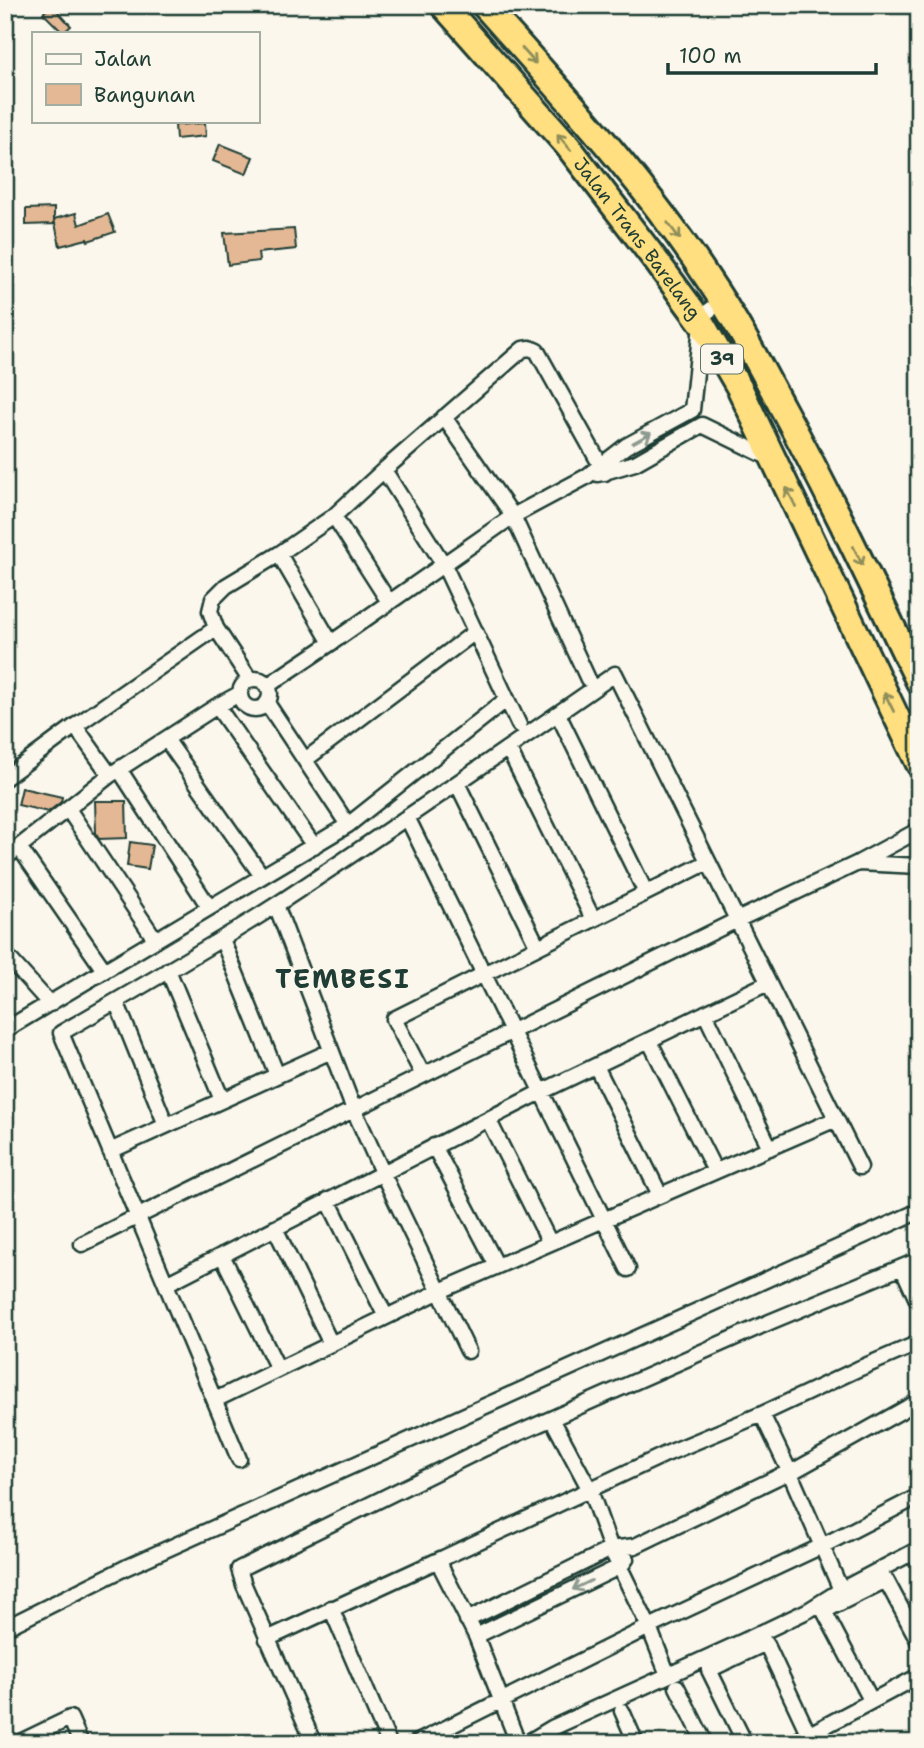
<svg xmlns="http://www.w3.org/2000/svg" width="924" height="1748" viewBox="0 0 924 1748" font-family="'Shantell Sans',sans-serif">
<rect width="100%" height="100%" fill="#fbf7ec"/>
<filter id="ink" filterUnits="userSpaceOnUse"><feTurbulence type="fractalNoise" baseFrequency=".0143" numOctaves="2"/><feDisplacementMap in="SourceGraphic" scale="14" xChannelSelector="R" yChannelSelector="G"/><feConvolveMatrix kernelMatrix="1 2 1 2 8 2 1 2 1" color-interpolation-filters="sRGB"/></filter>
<g filter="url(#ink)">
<path fill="#e4b894" stroke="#1f3d34" stroke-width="2" d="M52,5L71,26L63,33L43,13Z
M205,123L206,136L176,139L175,125Z
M220,144L253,157L246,174L213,161Z
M54,208V224L26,225V209Z
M76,213L79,225L108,214L115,232L88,241L87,239L60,246L54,219Z
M294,229L296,249L258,253L259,261L228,265L224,233Z
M22,788L62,797L61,802L48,812L18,805Z
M95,801H126L127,838L99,839L96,833Z
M130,842L152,845L148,869L127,866Z"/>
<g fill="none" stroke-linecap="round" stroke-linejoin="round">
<defs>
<path id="minor" d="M444,417L513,516L588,679
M384,470L444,565L519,725
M598,474L635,463L702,425L772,459
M334,516L389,602
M279,554L331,643
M216,628L250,680
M240 694a15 15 0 1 1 30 0a15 15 0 1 1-30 0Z
M267,686L331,643L513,516L586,477L626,446L692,410L702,316L722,301
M267,703L348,825
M217,706L314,846
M558,714L646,893
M75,726L110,775
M166,739L262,876
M508,748L593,919
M305,760L475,632
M119,769L209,907
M5,778L75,726L216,628L210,611L213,599L226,586L279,554L334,516L384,470L523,349L530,348L537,351L605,473
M457,783L538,947
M68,809L155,939
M407,817L628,1269
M19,847L104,970
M5,858L110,775L217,706L239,694
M858,863L919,866
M276,905L354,1110L382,1172L468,1351
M222,939L277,1075
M5,954L50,1004
M168,970L222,1100
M116,1001L166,1125
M705,1013L770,1148
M5,1030L348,825L507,699
M649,1040L715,1171
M596,1066L660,1195
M423,1075L394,1019L708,862
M488,1119L550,1243
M434,1146L497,1266
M110,1151L331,1051
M328,1200L386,1317
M275,1228L331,1344
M82,1244L737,920L858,863L919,830
M222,1255L278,1369
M902,1267L919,1304
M166,1284L541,1092L768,983
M215,1400L440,1291L836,1119
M762,1414L790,1473L841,1590
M552,1419L590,1490L611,1549L649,1627L668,1675
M239,1459L61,1033C133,991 206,950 276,905C391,830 502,752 615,674L860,1167
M331,1608L389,1743
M467,1620L611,1549L635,1546L778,1477L790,1473L919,1401
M5,1628L127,1567L919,1211
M476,1636L621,1566L626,1559
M267,1639L443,1558
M677,1687L705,1743
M871,1700L824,1611L886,1580L919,1642
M622,1711L636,1743
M566,1742V1743
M18,1743L70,1718L81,1743
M314,1743L244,1585L239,1569L485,1448L772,1321L919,1260
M416,1743L649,1627L822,1546L919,1496
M518,1743L476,1636L442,1569L441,1563L443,1558L666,1454L762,1414L858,1369L919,1343
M527,1743L552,1728L744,1641L809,1610L841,1590L919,1549
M745,1743L709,1670L766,1643L809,1735
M793,1743L919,1676"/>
<g id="trunk">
<path id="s1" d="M443,5L567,145L654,258L701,322L740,389L919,764"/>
<path d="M484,5C562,93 643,180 708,279C736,320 759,364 782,407C831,497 874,589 919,682"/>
</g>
</defs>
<use href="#minor" stroke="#1f3d34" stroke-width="19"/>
<use href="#trunk" stroke="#1f3d34" stroke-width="30"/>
<use href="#minor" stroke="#fbf7ec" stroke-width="14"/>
<use href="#trunk" stroke="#ffdf80" stroke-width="24"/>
</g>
<defs><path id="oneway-shaft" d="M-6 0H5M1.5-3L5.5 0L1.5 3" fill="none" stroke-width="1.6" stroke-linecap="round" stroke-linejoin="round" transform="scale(1.75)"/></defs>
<g stroke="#8f8e5a">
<use href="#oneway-shaft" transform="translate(529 56) rotate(48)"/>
<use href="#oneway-shaft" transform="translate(564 142) rotate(-130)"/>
<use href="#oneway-shaft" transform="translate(674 231) rotate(53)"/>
<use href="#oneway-shaft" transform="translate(791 497) rotate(-116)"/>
<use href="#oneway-shaft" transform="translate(858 556) rotate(64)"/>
<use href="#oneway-shaft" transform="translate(889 702) rotate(-116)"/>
</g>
<g stroke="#8d9a90">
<use href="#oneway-shaft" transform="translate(642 438) rotate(-29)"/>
<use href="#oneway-shaft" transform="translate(582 1585) rotate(154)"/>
</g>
</g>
<g text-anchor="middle" stroke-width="6" stroke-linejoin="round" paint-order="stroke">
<rect fill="#fbf7ec" stroke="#61756b" stroke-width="2" x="701" y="344.5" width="42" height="29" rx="5"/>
<g font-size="18" font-weight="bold" fill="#1f3d34">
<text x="722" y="365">39</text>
</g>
<g font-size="19" fill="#1f3d34" stroke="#fbf7ec">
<text dy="7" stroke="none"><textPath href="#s1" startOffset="304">Jalan Trans Barelang</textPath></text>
</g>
<g font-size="26" font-weight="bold" letter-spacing="2" fill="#1f3d34" stroke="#fbf7ec">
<text x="343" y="988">TEMBESI</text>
</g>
</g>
<rect width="924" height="1748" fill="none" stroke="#fbf7ec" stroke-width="28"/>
<rect x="14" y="14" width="896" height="1720" fill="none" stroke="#1f3d34" stroke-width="2.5" filter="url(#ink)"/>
<rect x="32" y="32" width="228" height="91" fill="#fbf7ec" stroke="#a3ada2" stroke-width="2"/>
<rect x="46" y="54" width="35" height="10" fill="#fbf7ec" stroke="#a3ada2" stroke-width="2"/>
<text x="94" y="66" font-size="21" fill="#1f3d34">Jalan</text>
<rect x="46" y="84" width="35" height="21" fill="#e4b894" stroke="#a3ada2" stroke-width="2"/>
<text x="94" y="102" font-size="21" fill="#1f3d34">Bangunan</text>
<path d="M668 63v10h208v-10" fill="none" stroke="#1f3d34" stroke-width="3.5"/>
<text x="679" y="63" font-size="21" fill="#1f3d34" stroke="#fbf7ec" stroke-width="5" paint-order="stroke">100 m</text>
</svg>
